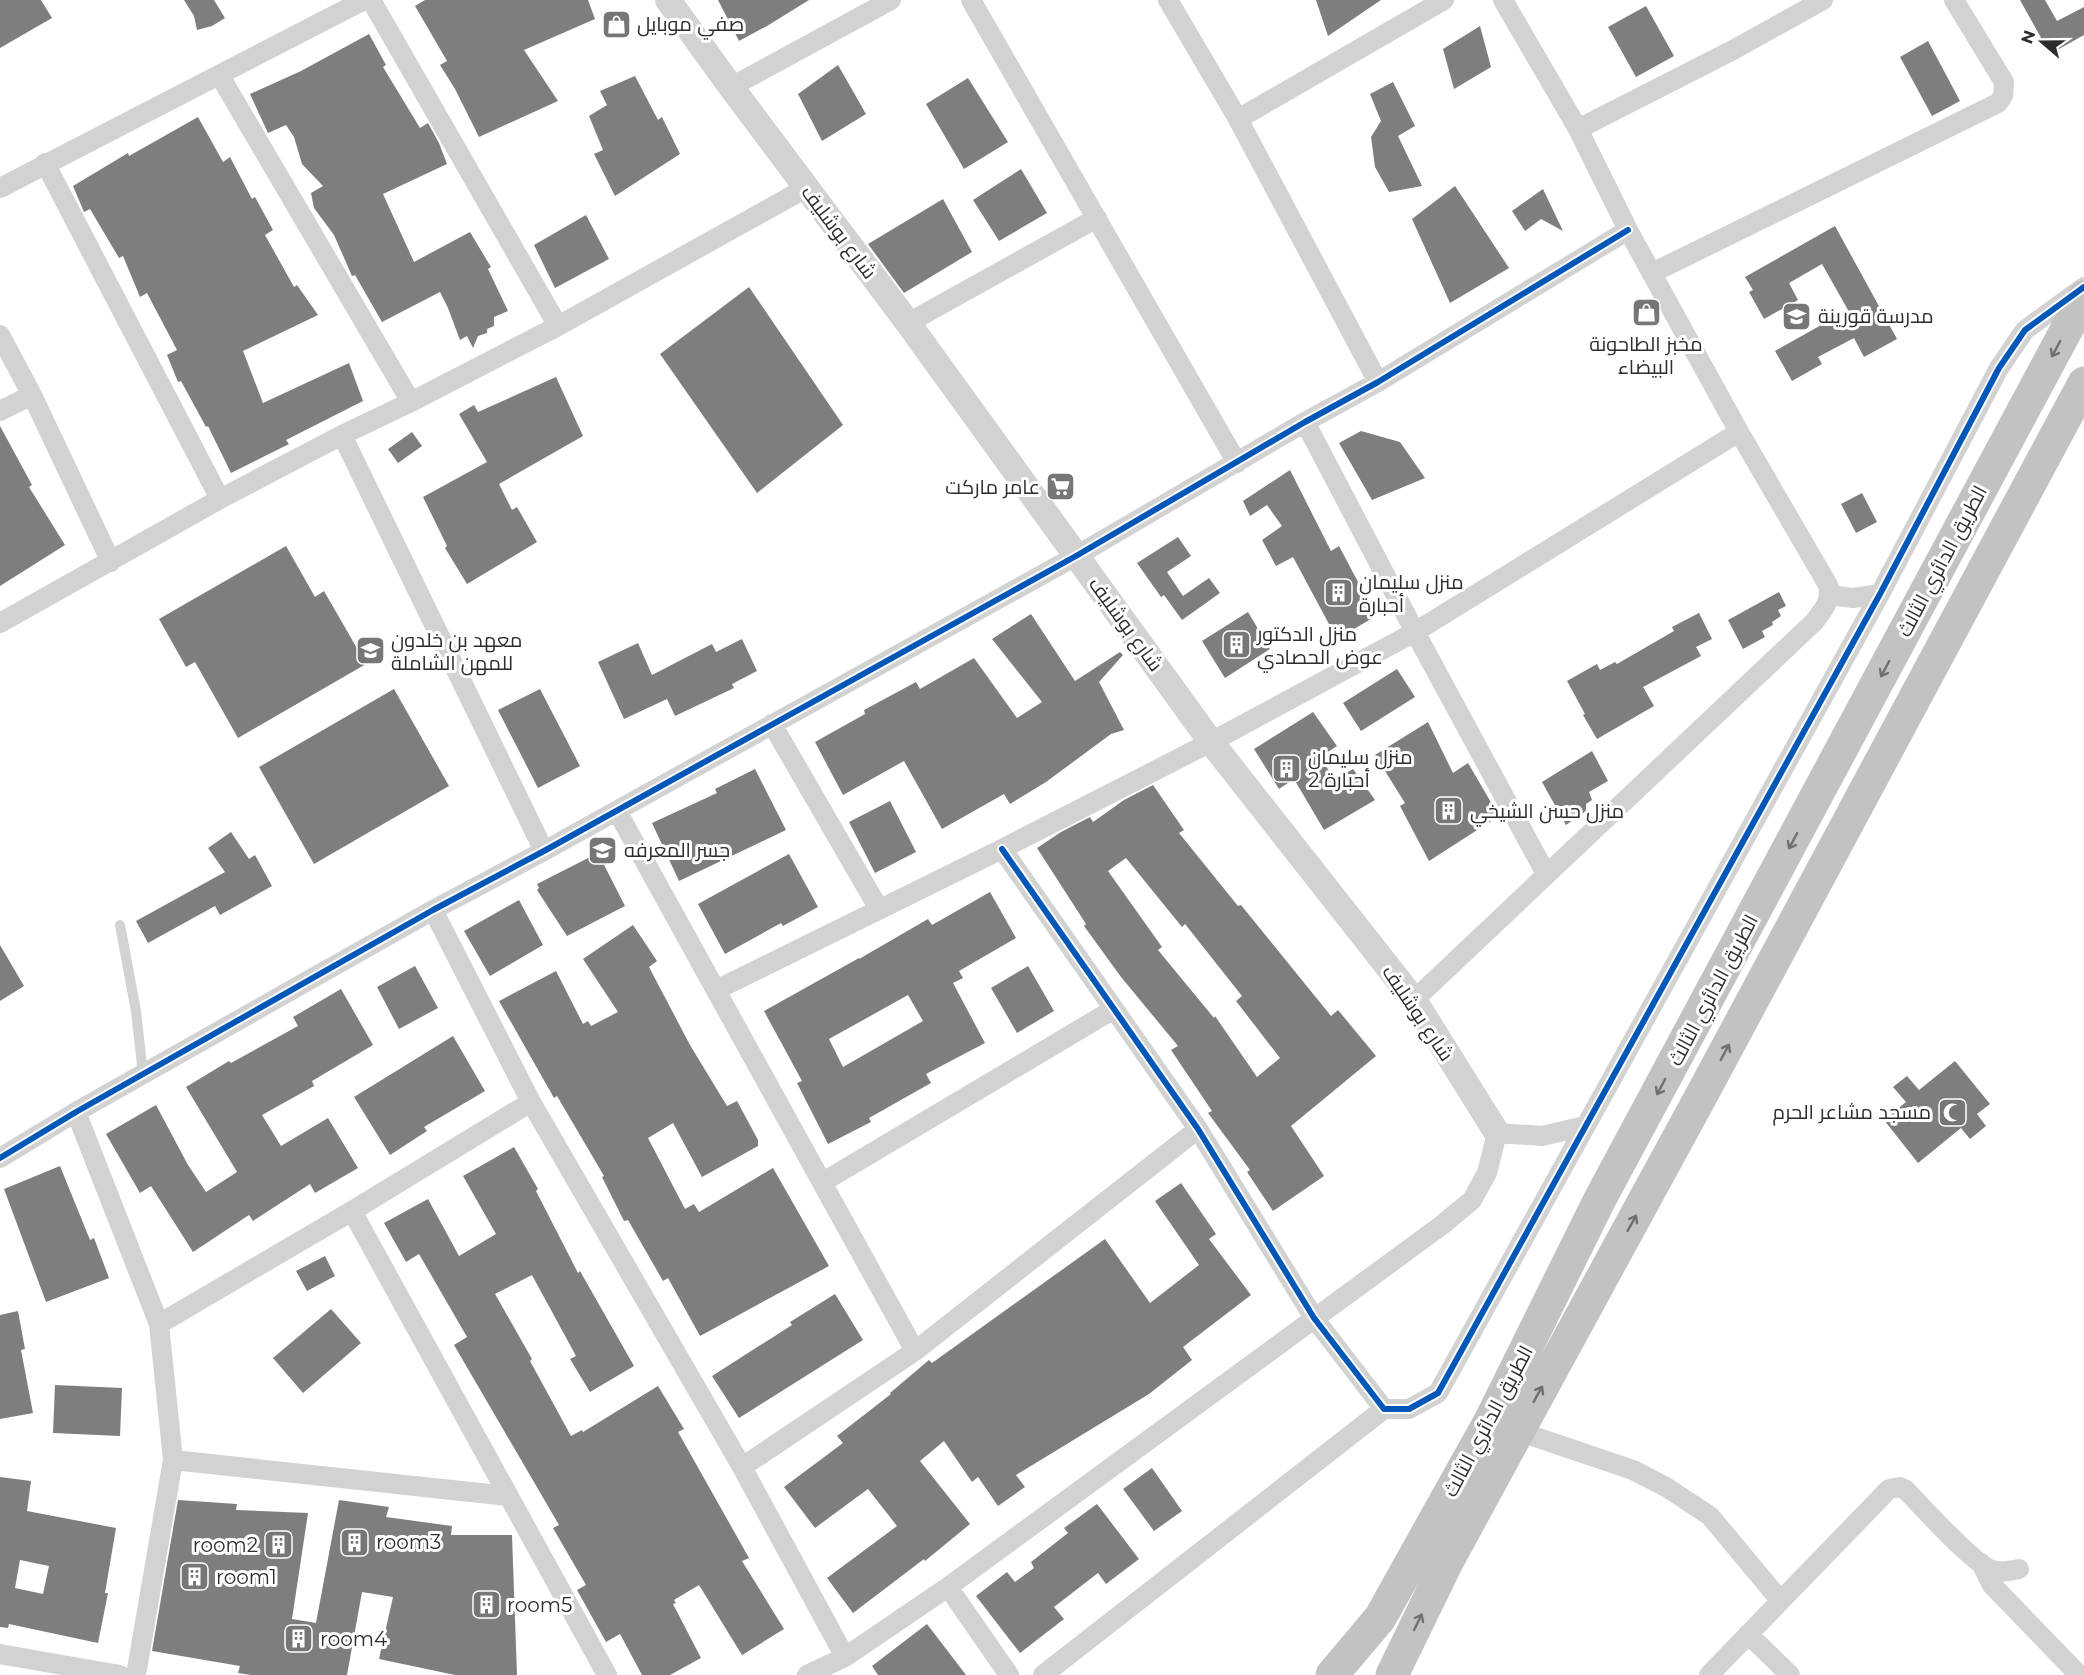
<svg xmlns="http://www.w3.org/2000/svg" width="2084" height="1675" viewBox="0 0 2084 1675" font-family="Montserrat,Cairo,sans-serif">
<rect width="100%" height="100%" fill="#fff"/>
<path fill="#7e7e7e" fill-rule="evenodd" d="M0,0H41L52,18L0,48Z
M184,0H214L225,18L212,26L197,30L194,16Z
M425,0H588L595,19L524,50L558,101L479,137L455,89L440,65L447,61L415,6Z
M718,0H809L767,26L739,41Z
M1316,0H1381L1328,36Z
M2020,0H2045L2057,21L2084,7V35L2050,54Z
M1646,6L1674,56L1636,77L1608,27Z
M1480,26L1491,67L1454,89L1443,49Z
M369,34L386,65L383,67L420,128L428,123L439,143L447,164L383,194L414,262L470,232L491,267L488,269L508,311L494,317V326L487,329V333L478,336L473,348L467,336L460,340L448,308L440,292L382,322L355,275L352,276L334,235L314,208L311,193L323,186L302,164L294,137L286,125L268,133L250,94L301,71Z
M1928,41L1960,101L1932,116L1900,57Z
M838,65L866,114L822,141L798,94Z
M635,76L658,120L662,117L680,154L615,196L594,154L603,150L589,116L607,105L600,91Z
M968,78L1008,142L964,169L926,104Z
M1393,82L1415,126L1398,136L1422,186L1389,192L1375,167L1371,137L1381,121L1370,94Z
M198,117L223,162L230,157L252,199L255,197L273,230L265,235L294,287L297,285L318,315L243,351L263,403L349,363L363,401L286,440L289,444L231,473L208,426L206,427L181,381L178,382L167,355L177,350L147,293L140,297L123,256L119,258L90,209L84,212L73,186L128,153L129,156Z
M1021,169L1047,213L999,241L973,200Z
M1455,186L1509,268L1450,303L1412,219Z
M1543,189L1563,231L1541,219L1525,231L1512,211Z
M943,199L972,252L904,293L868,244Z
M586,215L609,259L555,288L534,245Z
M1835,226L1897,339L1864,357L1854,338L1818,357L1822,364L1792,381L1775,351L1848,310L1822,264L1789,283L1798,300L1764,319L1749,292L1753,290L1745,277Z
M749,287L843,425L757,493L660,354Z
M556,377L583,436L499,484L512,510L517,507L537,542L467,584L445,548L447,546L423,497L487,462L459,414L474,405L478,412Z
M0,426L32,485L29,487L65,545L0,586Z
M1361,431L1400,442L1425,478L1372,500L1339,443Z
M412,432L422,446L398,463L388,449Z
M1290,470L1331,551L1339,546L1376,616L1337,639L1293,557L1276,566L1262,540L1282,526L1267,505L1250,516L1243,501Z
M1862,493L1877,522L1856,533L1841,504Z
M1178,537L1191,556L1167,572L1183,596L1209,578L1220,593L1182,620L1164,595L1161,597L1137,563Z
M286,546L315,597L324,591L366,664L238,738L195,662L186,667L159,619Z
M1779,592L1786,606L1778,610L1781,616L1772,622L1773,625L1762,631L1765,637L1743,649L1728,620Z
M1248,612L1270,649L1225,678L1202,641Z
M1699,613L1712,639L1696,647L1701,656L1643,687L1654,706L1597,739L1583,715L1585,714L1567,681L1597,664L1600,670L1615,662L1617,664L1674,631L1672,627Z
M1031,614L1075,681L1120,652L1123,655L1099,682L1124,730L1111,734L1046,782L1010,804L1004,794L942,829L904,761L843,795L815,742L865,714L864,710L916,682L920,689L974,658L1017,718L1042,702L992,639Z
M742,639L757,671L732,684L734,688L675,716L667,699L624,719L598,662L638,643L652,675L712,644L716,652Z
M1397,669L1415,697L1361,731L1343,703Z
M394,689L449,786L314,864L259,767Z
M540,689L580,766L538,788L498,710Z
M1313,712L1337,746L1320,757L1335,780L1353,769L1375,800L1324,830L1294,779L1279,789L1254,749Z
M1428,722L1453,773L1468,763L1499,816L1429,861L1400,806L1405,803L1375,755Z
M1592,751L1608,781L1589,792L1592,800L1586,804V811L1566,825L1542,782Z
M755,769L786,830L679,881L652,823L717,793L715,789Z
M1153,785L1184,830L1179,833L1238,906L1241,905L1331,1016L1338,1010L1376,1056L1291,1126L1324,1176L1273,1211L1247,1172L1250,1170L1208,1113L1212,1111L1171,1050L1178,1046L1121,977L1084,926L1086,924L1037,848L1061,832L1090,817L1093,822L1124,800ZM1126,858L1182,927L1185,924L1242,996L1236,1001L1280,1058L1257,1077L1215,1016L1214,1018L1158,950L1162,947L1108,871Z
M890,801L916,852L875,873L849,822Z
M231,832L249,859L255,855L272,886L220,915L215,906L148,943L136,921L225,872L208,848Z
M598,853L625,906L567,936L537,890L539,888L537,884Z
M789,854L818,907L783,926L781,923L725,954L698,904Z
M990,892L1016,938L959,971L963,978L953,983L985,1043L926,1074L931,1083L869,1118L871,1122L828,1144L797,1083L802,1081L764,1011L859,958V959L928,919L932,925ZM908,995L923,1021L843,1067L829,1039Z
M519,900L543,945L490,976L464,931Z
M633,925L657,961L649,967L690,1045L727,1106L737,1101L758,1140V1146L702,1177L673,1123L648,1138L685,1209L694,1204L699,1212L773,1168L829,1266L700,1336L668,1278L663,1281L628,1220L624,1221L602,1177L604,1176L557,1096L554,1098L499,1001L556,971L583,1024L588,1021L591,1026L618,1012L583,959Z
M0,945L24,986L0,1001Z
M415,966L438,1008L399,1029L377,987Z
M1028,966L1054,1011L1017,1033L991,988Z
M341,989L373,1045L312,1081L314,1086L262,1115L281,1146L328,1118L358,1168L315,1193L310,1184L253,1221L249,1215L193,1252L151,1186L140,1193L106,1134L156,1105L188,1165L206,1192L237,1172L186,1087L229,1061L231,1063L298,1026L293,1017Z
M453,1036L485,1091L424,1127L427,1131L390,1155L354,1097Z
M1955,1061L1990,1104L1977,1114L1986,1126L1970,1139L1961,1128L1918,1163L1884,1120L1906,1102L1893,1087L1907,1076L1919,1090Z
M514,1147L538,1189L536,1191L578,1273L580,1271L634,1366L590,1392L570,1359L576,1356L532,1275L495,1294L532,1359L530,1361L571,1436L582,1430L583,1432L658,1386L684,1429L678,1432L749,1558L742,1561L784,1629L742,1655L699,1585L674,1600L676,1603L673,1604L701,1658L670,1675H642L620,1634L606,1642L577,1590L586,1585L553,1528L559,1525L454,1345L467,1337L419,1254L406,1262L384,1223L428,1199L459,1256L496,1234L463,1176Z
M60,1166L90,1240L94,1238L109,1278L46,1302L4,1189Z
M1181,1183L1216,1234L1209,1239L1251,1295L1183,1347L1192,1360L1149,1394L1016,1475L1025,1487L998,1506L978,1477L972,1482L944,1441L920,1461L970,1524L925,1561L924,1559L853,1613L827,1578L897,1526L868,1489L815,1528L784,1487L843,1443L837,1436L891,1394L890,1393L929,1360L932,1363L1105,1239L1150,1303L1199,1265L1155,1201Z
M325,1256L335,1276L307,1291L296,1271Z
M835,1294L863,1340L739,1418L712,1376L792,1325L790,1322Z
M331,1309L361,1343L303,1393L273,1358Z
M18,1311L25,1349L21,1350L33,1413L0,1419V1315Z
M55,1385L122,1388L120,1436L53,1433Z
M1152,1468L1182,1511L1154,1531L1123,1489Z
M0,1477L31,1481L27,1511L116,1528L105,1593H108L98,1643L9,1624L8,1628L0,1627ZM20,1560L49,1566L43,1594L15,1588Z
M178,1500L237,1504L236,1510L308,1513L292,1619L316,1623L339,1500L389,1507L386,1517L452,1526L451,1535H512L517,1675H455L379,1659L393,1597L362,1592L347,1675H251L238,1673L240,1666L152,1651Z
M1097,1504L1139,1559L1106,1584L1098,1573L1054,1607L1064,1619L1020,1653L976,1596L1007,1572L1015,1582L1034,1568L1031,1562L1068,1533L1064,1528Z
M927,1624L966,1675H878L872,1666Z"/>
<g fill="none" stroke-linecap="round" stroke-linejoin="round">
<path stroke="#d2d2d2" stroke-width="10" d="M120,925L136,1011L143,1074"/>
<path stroke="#d2d2d2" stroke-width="20" d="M371,0L558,326
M971,0L1237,463
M1168,0L1238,119L1378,382
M220,76L411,402
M731,87L891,0
M1238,119L1444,0
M1578,129L1733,50L1823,0
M45,163L220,499
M0,188L364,0
M1652,273L1998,103L2003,96L2004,82L1954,0
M908,323L1097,218
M0,335L32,395L111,562
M0,411L32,395
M1305,422L1415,632L1546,874
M342,435L544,851
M1830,595L1853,598L1880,594
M0,623L220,499L342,435L411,402L558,326L806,188
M772,724L879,909
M617,811L915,1351
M1002,849L1198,1129L1314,1318L1384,1409H1409L1438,1393L1880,594L1999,368L2025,330L2084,287
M433,910L531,1102L742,1467L845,1657
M716,990L1002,849L1211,742L1415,632L1739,432
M1414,1000L1814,622C1823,610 1832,601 1828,585L1739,432L1628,230L1578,129L1503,0
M76,1112L159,1324L173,1460L136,1675
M0,1158L76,1112L433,910L544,851L1076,556L1305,422L1378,382L1628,230
M823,1182L1114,1009
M352,1211L607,1675
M159,1324L352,1211L531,1102
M1509,1428L1633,1470L1666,1487L1710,1516L1780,1600
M173,1460L508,1496
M742,1467L915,1351L1198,1129
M1981,1563L1992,1585L2079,1675
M948,1587L1009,1675
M1748,1634L1790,1675
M0,1654L120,1675
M807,1675L845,1657L948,1587L1442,1225L1472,1200L1487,1173L1497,1133L1542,1136L1585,1126
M1043,1675L1384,1409
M1709,1675L1889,1489L1900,1487L1906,1490C1921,1506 1974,1564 1992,1570C2001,1573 2010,1571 2019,1569"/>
<path stroke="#d2d2d2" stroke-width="26" d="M668,0L731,87L908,323L1211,742L1414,1000L1497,1133"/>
<path stroke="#c2c2c2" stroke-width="33" d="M1332,1675L1380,1618L1490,1421L1600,1199L2084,297
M1392,1675L1447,1562L1700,1098L2084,383"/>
<defs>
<path id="cycleway" d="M1002,849L1198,1129L1314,1318L1384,1409H1409L1438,1393L1880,594L1999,368L2025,330L2084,287
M0,1158L76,1112L433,910L544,851L1076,556L1305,422L1378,382L1628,230"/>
</defs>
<use href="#cycleway" stroke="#fff" stroke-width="10"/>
<use href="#cycleway" stroke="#0057b8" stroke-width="6"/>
</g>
<defs><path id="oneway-shaft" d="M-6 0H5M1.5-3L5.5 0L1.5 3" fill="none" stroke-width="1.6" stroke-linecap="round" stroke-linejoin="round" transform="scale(1.5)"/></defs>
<g stroke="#707070">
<use href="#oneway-shaft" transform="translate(2056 349) rotate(118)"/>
<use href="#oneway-shaft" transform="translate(1885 669) rotate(118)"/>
<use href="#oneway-shaft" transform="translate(1793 841) rotate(118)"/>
<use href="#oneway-shaft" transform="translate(1725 1052) rotate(-62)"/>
<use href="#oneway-shaft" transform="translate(1661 1087) rotate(118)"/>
<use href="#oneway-shaft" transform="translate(1632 1223) rotate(-61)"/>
<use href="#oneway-shaft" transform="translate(1538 1394) rotate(-61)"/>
<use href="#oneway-shaft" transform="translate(1418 1622) rotate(-64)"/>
</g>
<defs>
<symbol id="shop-square" viewBox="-11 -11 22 22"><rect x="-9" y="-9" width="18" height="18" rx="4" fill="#767676" stroke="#fff"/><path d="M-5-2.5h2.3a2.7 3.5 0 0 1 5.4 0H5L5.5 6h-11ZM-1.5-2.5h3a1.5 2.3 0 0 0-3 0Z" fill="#fff"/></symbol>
<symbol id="school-square" viewBox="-11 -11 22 22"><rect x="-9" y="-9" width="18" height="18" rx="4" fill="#767676" stroke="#fff"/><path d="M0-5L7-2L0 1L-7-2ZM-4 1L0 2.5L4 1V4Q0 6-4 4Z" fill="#fff"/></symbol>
<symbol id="supermarket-square" viewBox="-11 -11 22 22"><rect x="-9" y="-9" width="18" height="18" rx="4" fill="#767676" stroke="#fff"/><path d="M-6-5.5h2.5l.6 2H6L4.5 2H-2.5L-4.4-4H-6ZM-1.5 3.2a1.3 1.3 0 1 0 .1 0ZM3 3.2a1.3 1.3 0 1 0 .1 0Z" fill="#fff"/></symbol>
<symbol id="building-square" viewBox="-11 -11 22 22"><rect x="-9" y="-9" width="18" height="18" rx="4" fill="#767676" stroke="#fff"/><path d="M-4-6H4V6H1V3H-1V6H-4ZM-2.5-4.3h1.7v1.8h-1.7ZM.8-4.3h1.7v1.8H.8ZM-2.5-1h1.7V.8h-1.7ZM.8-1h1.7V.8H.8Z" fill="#fff"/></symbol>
<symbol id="mosque-square" viewBox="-11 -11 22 22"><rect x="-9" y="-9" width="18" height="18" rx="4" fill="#767676" stroke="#fff"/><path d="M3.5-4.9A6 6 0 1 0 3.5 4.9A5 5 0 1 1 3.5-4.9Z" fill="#fff"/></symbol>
</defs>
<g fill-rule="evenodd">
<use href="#shop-square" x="600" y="8" width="33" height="33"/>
<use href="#shop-square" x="1630" y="296" width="33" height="33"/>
<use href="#school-square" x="1780" y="300" width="33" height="33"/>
<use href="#supermarket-square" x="1044" y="470" width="33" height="33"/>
<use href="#building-square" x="1322" y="576" width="33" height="33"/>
<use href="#building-square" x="1220" y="628" width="33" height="33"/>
<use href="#school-square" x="354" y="634" width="33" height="33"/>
<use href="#building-square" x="1270" y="752" width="33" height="33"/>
<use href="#building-square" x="1432" y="794" width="33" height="33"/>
<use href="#school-square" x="586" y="834" width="33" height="33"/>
<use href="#mosque-square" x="1936" y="1096" width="33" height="33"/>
<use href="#building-square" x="338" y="1526" width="33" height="33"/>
<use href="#building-square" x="262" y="1528" width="33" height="33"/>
<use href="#building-square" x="178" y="1560" width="33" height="33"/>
<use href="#building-square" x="470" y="1588" width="33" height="33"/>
<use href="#building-square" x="282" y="1622" width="33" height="33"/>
</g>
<g text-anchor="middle" stroke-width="6" stroke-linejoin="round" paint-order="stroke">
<g font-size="20" fill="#2d2d2d" stroke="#fff" text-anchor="start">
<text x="637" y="31">صفي موبايل</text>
<text x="1818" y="323">مدرسة قورينة</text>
<text x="1646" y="351" text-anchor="middle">مخبز الطاحونة<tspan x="1646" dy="23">البيضاء</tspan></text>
<text x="1040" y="494" text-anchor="end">عامر ماركت</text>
<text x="1359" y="589">منزل سليمان<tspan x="1359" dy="23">أحبارة</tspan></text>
<text x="1257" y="641">منزل الدكتور<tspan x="1257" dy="23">عوض الحصادي</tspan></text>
<text x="391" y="647">معهد بن خلدون<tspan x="391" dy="23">للمهن الشاملة</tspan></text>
<text x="1308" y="764">منزل سليمان<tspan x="1308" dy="23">أحبارة 2</tspan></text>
<text x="1470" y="818">منزل حسن الشيخي</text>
<text x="624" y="857">جسر المعرفه</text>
<text x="1931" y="1119" text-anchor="end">مسجد مشاعر الحرم</text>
<text x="376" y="1549">room3</text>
<text x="258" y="1552" text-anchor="end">room2</text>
<text x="216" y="1584">room1</text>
<text x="507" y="1612">room5</text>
<text x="320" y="1646">room4</text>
</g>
<g font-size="20" fill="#2d2d2d" stroke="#fff">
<text transform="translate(839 232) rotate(53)" y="7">شارع بوشليف</text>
<text transform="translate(1942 561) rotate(-62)" y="7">الطريق الدائري الثالث</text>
<text transform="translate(1126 624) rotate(54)" y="7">شارع بوشليف</text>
<text transform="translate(1713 990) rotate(-62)" y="7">الطريق الدائري الثالث</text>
<text transform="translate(1418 1013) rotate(56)" y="7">شارع بوشليف</text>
<text transform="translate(1488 1421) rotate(-62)" y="7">الطريق الدائري الثالث</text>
</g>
</g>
<g transform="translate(2042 42) rotate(290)" stroke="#ffffff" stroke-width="4.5" paint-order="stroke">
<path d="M0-4.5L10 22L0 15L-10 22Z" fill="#2d2d2d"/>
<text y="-9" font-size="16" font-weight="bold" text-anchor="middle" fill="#2d2d2d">N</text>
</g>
</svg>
